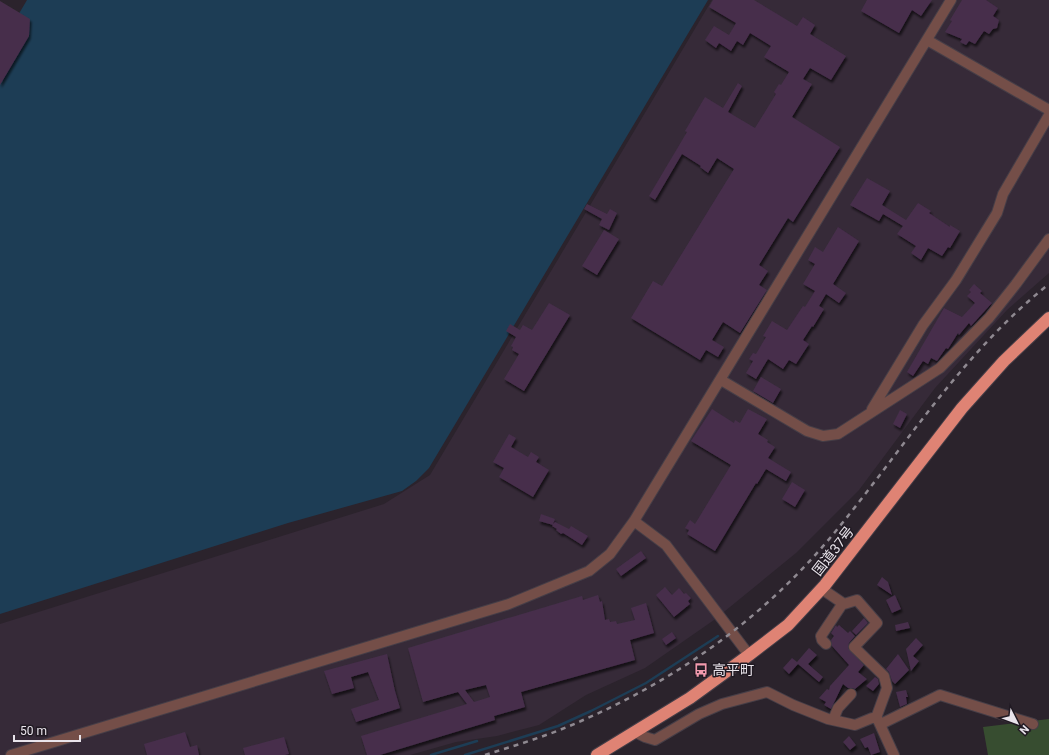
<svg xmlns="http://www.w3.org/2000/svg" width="1049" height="755" viewBox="0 0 1049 755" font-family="Roboto,'Noto Sans JP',sans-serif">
<defs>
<filter id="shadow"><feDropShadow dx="1.5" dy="3" stdDeviation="1" flood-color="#0009"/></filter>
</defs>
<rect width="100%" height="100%" fill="#2b232c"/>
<path fill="#362a38" d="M712,0H1049V273L1007,310L935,388L859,490L796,553L714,620L645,668L586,695L539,725L497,736L456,742L410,755H0V624L384,504L430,475Z"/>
<path fill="#374d30" d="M1049,719V755H988L983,727Z"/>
<path fill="#1d3d55" d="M27,0H708L429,468L416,481L402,491L288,523L0,614V46Z"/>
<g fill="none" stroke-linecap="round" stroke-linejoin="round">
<path stroke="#1d3d55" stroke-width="2.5" d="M431,755L477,741
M465,755L558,726L591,711L646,683L718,636"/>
</g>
<path fill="#462e4b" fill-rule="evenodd" filter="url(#shadow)" d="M713,0H754L797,26L803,17L815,25L810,34L846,56L831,80L810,68L803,79L812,84L792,117L840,147L793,222L788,218L759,265L768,271L759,285L767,290L740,333L723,322L712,340L724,347L718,357L706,350L700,360L631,318L653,281L662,286L734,169L717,158L708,173L700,167L701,166L682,154L655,200L649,196L687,132L685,131L705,97L723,108L738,83L742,86L728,112L755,128L776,94L774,92L779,84L781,85L789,72L764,57L771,46L750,33L743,45L737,41L731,51L719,43L716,48L705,40L714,26L729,35L736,23L709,7Z
M867,0H932L921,16L912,10L899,33L861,11Z
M962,0H986L998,8L993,16L999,20L997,28L993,29L989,34L984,31L975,44L969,41L966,45L960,42L962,39L945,32L952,21L950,20Z
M0,1L30,19L29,36L0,85Z
M867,178L890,191L882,205L906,220L918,203L931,211L929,213L950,227V225L960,231L950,248L948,247L942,256L928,248L921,260L911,253L916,246L897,234L903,226L883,214L879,221L850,205Z
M587,204L607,214L610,209L617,213L609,230L599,225L602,219L584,209Z
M838,227L859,241L833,284L846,293L839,303L826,294L819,306L824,309L813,327L812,326L803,340L809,344L796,364L789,360L783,369L768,359L756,379L746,373L753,361L749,359L753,353L756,354L766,337L763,336L772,321L787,330L803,306L805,307L815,291L803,284L815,264L808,260L815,247L823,252Z
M604,230L619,239L597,275L582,266Z
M974,284L982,291L980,293L992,303L971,326L969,323L959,335L958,333L948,349L946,348L937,361L931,358L928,364L923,361L913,376L907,372L944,308L962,317L975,303L967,296L971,292L969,290Z
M549,303L570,315L524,391L504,379L519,354L512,350L513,347L511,346L516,337L506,331L510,324L520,330L523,325L532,330Z
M761,377L781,389L773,403L753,391Z
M712,409L734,423L735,420L740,423L748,409L767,419L758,434L768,440L767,442L775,447L768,458L791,472L786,481L766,469L757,484L756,483L715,551L687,534L689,530L685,528L690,520L695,524L731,465L691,441Z
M900,410L907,414L900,428L893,424Z
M509,434L516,438L511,447L528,457L531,452L539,457L536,462L549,470L533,497L499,477L504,468L493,462Z
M792,482L805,490L795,507L782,499Z
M541,514L555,519L553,524L555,522L569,529L571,526L588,536L582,545L563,533L561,534L556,530L557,529L552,526L553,525L539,521Z
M641,551L646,558L621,576L616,569Z
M882,577L888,582L892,595L877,585Z
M665,587L672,595L679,588L684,594L686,593L691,598L688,601L690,604L674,617L656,595Z
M598,595L600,602L602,601L605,620L609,619L610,622L616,621L617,624L635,620L631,608L646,603L654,633L630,640L635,660L521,692L525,707L494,716L495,720L380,755H367L361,736L467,704L458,692L423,702L408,648L582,596L583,600ZM486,685L490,697L474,702L465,690Z
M895,595L901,609L892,613L886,600Z
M864,618L868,623L856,635L852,631Z
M908,622L910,628L896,631L895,625Z
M836,625L837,627L839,625L848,633L850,631L855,636L849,643L848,648L864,665L858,672L867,679L855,689L852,688H848L843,684L831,709L824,705L826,702L819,698L827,689L829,690L830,686L849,665L832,646L831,640L834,636L831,633Z
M672,632L676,638L666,645L662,639Z
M916,638L923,645L913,656L919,661L911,671L906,649Z
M809,648L817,655L808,664L823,677L819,682L798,664L789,674L783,668L792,658L797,662Z
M387,654L395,691L400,708L356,722L351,709L379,700L368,672L351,677L354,688L332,694L324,671Z
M898,654L909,670L895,684L892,681L889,672L886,669Z
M875,677L878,679L879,684L873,691L866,686Z
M906,690L908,697H906L907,704L900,707L896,692Z
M185,732L190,747L197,745L199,755H147L144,744Z
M874,733L880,752L871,755L868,747L865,748L860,739Z
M849,736L856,745L850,750L843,742Z
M284,737L289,754L285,755H245L243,748Z"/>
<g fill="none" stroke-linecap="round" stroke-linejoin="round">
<defs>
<path id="minor" d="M927,40L1049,110
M721,380L807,431L823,436L838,434L940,368L989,318L1016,284L1049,239
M872,409L923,325L956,280L997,213L1003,194L1049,115
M634,521L666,545L749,655
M822,589L844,604L857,600L877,623L854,647L884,676L887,688L876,718
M826,644L822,640L821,636L843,603
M833,720L838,708L851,694
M881,724L940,695L1033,724
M635,732L645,737L655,740L699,714L722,704L767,692L793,705L828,719L855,725L872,718H877L894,755
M11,755L509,604L589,571L610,554L634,521L951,0"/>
<path id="highway" d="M597,755L690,698L749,655L788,625L825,585L962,408L1004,361L1049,318"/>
</defs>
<use href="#minor" stroke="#463e47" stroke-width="12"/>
<use href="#highway" stroke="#463e47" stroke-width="14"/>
<use href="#minor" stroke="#744e48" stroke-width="10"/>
<use href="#highway" stroke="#df8374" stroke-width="12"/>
<path stroke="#8f8991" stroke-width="2.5" stroke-dasharray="5 5" stroke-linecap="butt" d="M485,755C517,745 550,735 581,721C680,678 767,615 835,532C905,447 963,352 1049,284"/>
</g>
<defs>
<symbol id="bus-bare" viewBox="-9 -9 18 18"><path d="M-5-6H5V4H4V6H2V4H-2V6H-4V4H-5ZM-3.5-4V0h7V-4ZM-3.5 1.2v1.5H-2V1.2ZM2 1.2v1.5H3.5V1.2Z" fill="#f29aae" stroke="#211a23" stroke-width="2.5" paint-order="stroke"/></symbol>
</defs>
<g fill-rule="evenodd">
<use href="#bus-bare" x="691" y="660" width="20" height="20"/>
</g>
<g text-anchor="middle" stroke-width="3" stroke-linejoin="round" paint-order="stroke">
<g font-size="14" fill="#e9e4eb" stroke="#211a23">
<text transform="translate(833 551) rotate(-52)" y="5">国道37号</text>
</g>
<g font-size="14" fill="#e9e4eb" stroke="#211a23" text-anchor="start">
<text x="712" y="675">高平町</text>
</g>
</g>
<g transform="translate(1017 723) rotate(132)" stroke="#211a23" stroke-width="3" paint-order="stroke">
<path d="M0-3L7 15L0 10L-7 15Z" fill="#e9e4eb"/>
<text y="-6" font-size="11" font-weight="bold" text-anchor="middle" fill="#e9e4eb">N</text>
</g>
<path d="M14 735v6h66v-6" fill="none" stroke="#e9e4eb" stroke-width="2"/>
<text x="20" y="735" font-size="12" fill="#e9e4eb" stroke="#211a23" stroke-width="3" paint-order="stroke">50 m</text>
</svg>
